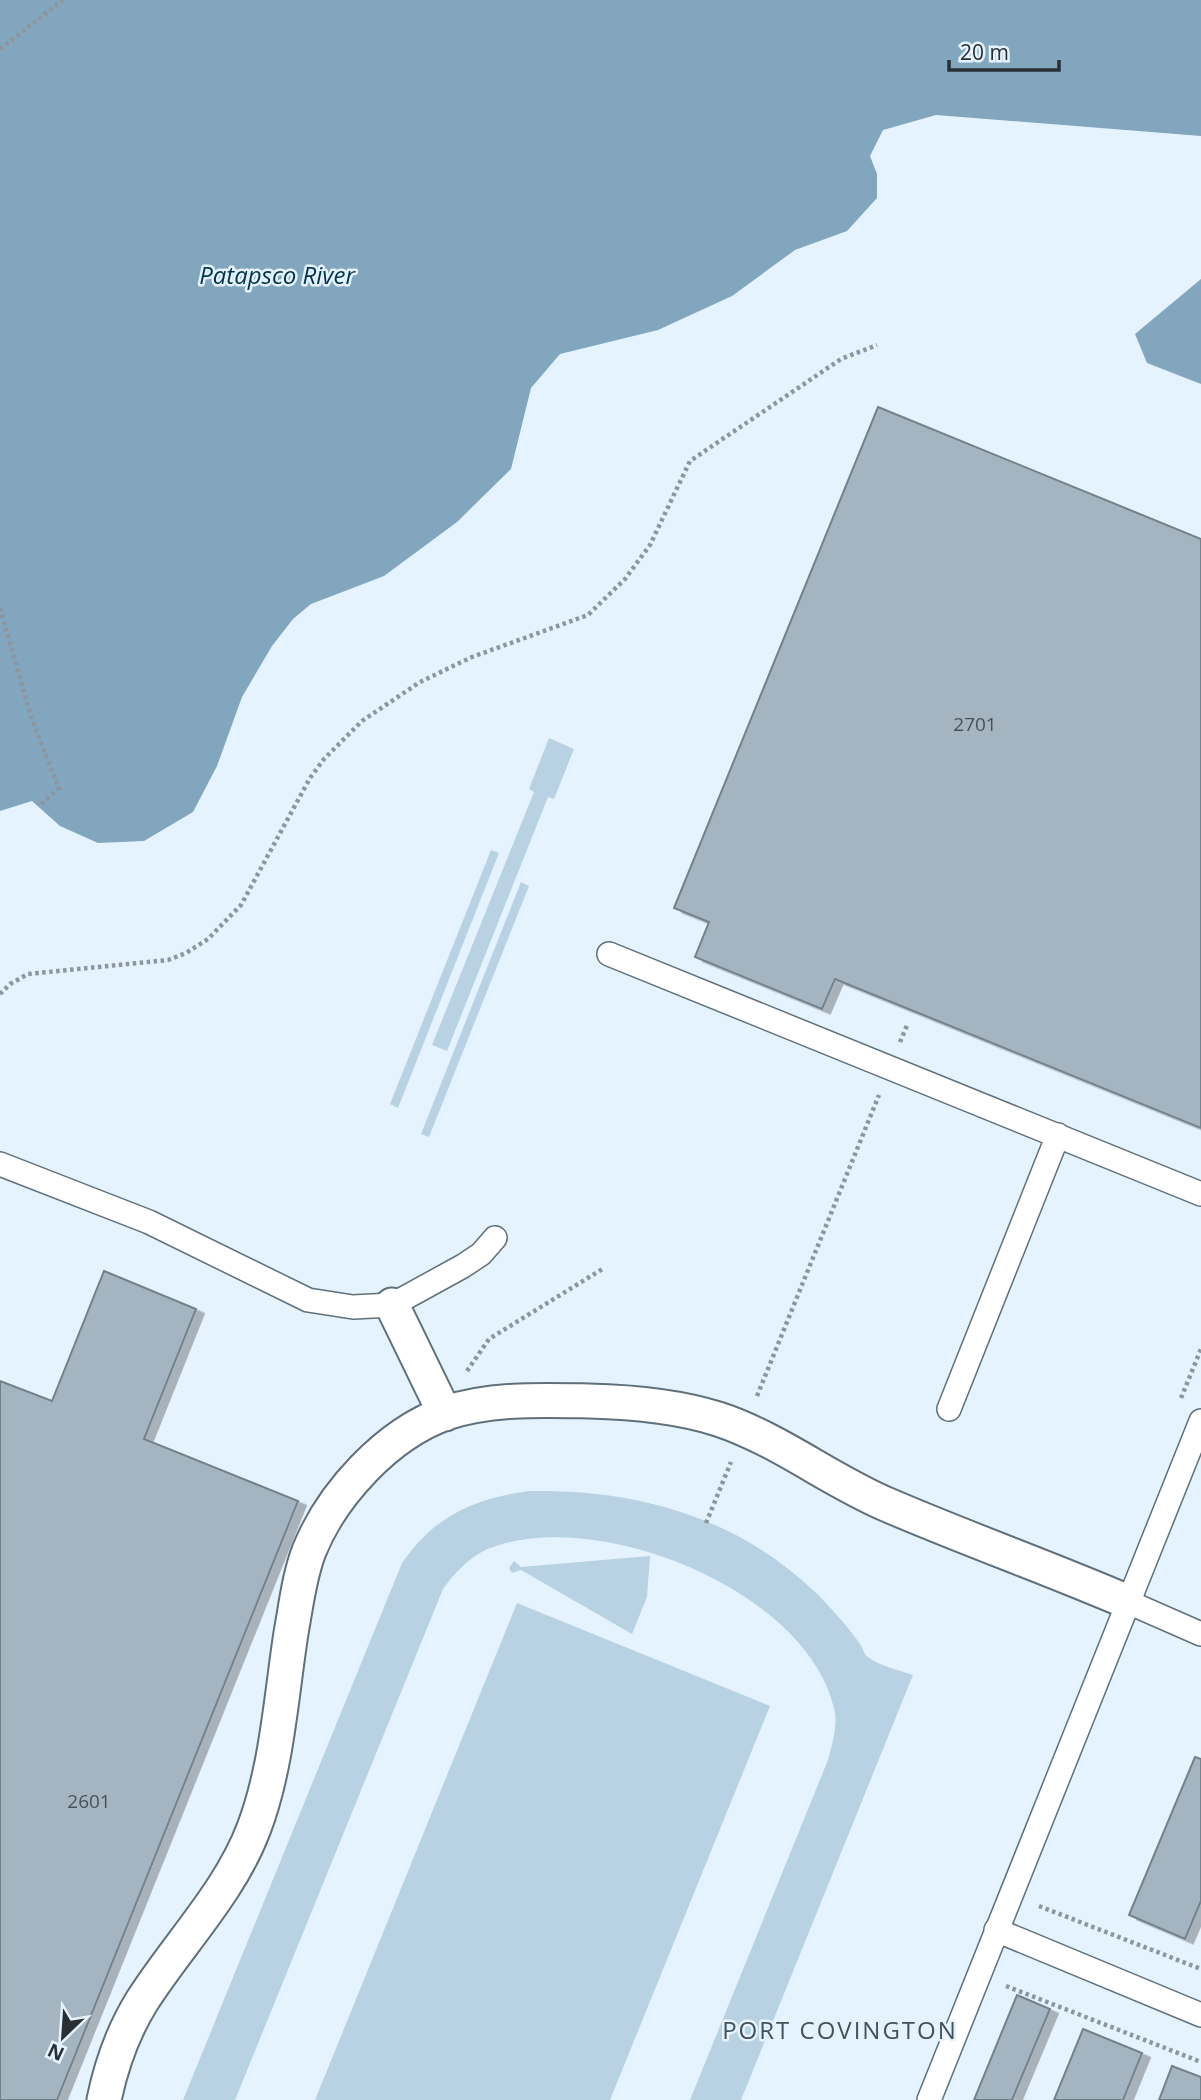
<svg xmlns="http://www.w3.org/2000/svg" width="1201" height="2100" viewBox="0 0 1201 2100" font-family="'Open Sans',sans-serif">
<defs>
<filter id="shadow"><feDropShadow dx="8" dy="4.5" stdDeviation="0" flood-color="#0004"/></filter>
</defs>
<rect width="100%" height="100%" fill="#e5f3fe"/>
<path fill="#b8d2e3" d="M549,738L574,749L554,799L548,797L447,1051L432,1045L534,792L529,789Z
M491,850L499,853L398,1108L390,1104Z
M521,882L529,886L429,1137L421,1134Z
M529,1491C635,1489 735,1516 814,1591C830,1607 847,1625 860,1644C863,1648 864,1655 868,1657C879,1666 899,1670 913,1675L741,2100H690L828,1760C832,1745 837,1728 835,1713C812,1593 604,1509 496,1546C473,1553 457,1570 443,1589L235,2100H183L402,1563C435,1516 472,1499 529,1491Z
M650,1556L647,1597L632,1634L521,1570L512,1573L509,1568L514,1561L521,1567Z
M517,1603L770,1706L610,2100H315Z"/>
<path fill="#82a6be" d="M0,0H1201V136L936,115L883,130L870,156L877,174V198L847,231L795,250L732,296L658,330L560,354L531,388L511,469L457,522L384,576L311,604L293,619L272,646L242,697L217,766L193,812L144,841L98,843L60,826L32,801L0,811Z
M1201,279V384L1147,363L1135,334Z"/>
<path fill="#a4b5c1" stroke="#71828d" stroke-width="2" filter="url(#shadow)" d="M878,407L1201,539V1128L835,979L822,1009L695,957L709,922L674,908Z
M104,1271L196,1309L144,1439L298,1501L57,2100H0V1381L52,1401Z
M1195,1757L1201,1759V1901L1185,1939L1129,1915Z
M1017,1995L1050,2009L1012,2100H974Z
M1083,2029L1142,2053L1123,2100H1054Z
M1172,2066L1201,2077V2100H1159Z"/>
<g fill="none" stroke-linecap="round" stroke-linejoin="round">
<defs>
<path id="service" d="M609,954L1201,1194
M0,1164L149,1222L308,1300L353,1307L392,1305L463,1266L481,1254L495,1238
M949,1409L1058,1135
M1128,1602L1201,1634
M996,1930L1201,2015
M929,2100L1201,1421"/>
<path id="pedestrian" d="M392,1305L445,1414
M104,2100C111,2066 124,2030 142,2001C179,1943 230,1892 254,1828C277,1767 281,1698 291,1633C296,1606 299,1577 309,1551C332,1494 387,1434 446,1413C491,1398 542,1400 589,1401C632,1402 677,1406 718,1419C779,1439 829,1480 888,1505C967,1539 1049,1568 1128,1602"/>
</defs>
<use href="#service" stroke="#5f707b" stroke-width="26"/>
<use href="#pedestrian" stroke="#5f707b" stroke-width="37"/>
<path stroke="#8c969e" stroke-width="4.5" stroke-dasharray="3.5 3.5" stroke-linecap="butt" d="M0,49L63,0
M0,608L32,720L59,788L39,806
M0,994L10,984L28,974L168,960L186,953L208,939L241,905L310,778L324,759L362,721L420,682L472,657L588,615L625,579L650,545L690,461L841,359L877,345
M900,1042L908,1023
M467,1371L489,1339L604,1268
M757,1396L879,1095
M1181,1398L1201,1349
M706,1523L731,1462
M1039,1906L1201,1969
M1006,1986L1201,2062"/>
<use href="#service" stroke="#fff" stroke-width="23"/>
<use href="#pedestrian" stroke="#fff" stroke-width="33"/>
</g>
<g text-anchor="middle" stroke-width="5" stroke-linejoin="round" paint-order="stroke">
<g font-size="19" fill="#485158">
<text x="975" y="731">2701</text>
<text x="89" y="1808">2601</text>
</g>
<g font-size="24" font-style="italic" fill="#01334c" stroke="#e5f3fe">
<text x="277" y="284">Patapsco River</text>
</g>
<g font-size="24" letter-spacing="2" fill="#42525c" stroke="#e5f3fe">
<text x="840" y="2039">PORT COVINGTON</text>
</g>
</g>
<g transform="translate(63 2037) rotate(205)" stroke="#e5f3fe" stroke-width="5" paint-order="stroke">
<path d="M0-5L12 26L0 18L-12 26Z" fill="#293035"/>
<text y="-10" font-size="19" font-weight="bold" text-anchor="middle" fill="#293035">N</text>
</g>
<path d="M949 60v10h110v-10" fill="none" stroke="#293035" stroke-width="3.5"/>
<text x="960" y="60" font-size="21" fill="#293035" stroke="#e5f3fe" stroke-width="5" paint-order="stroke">20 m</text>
</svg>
